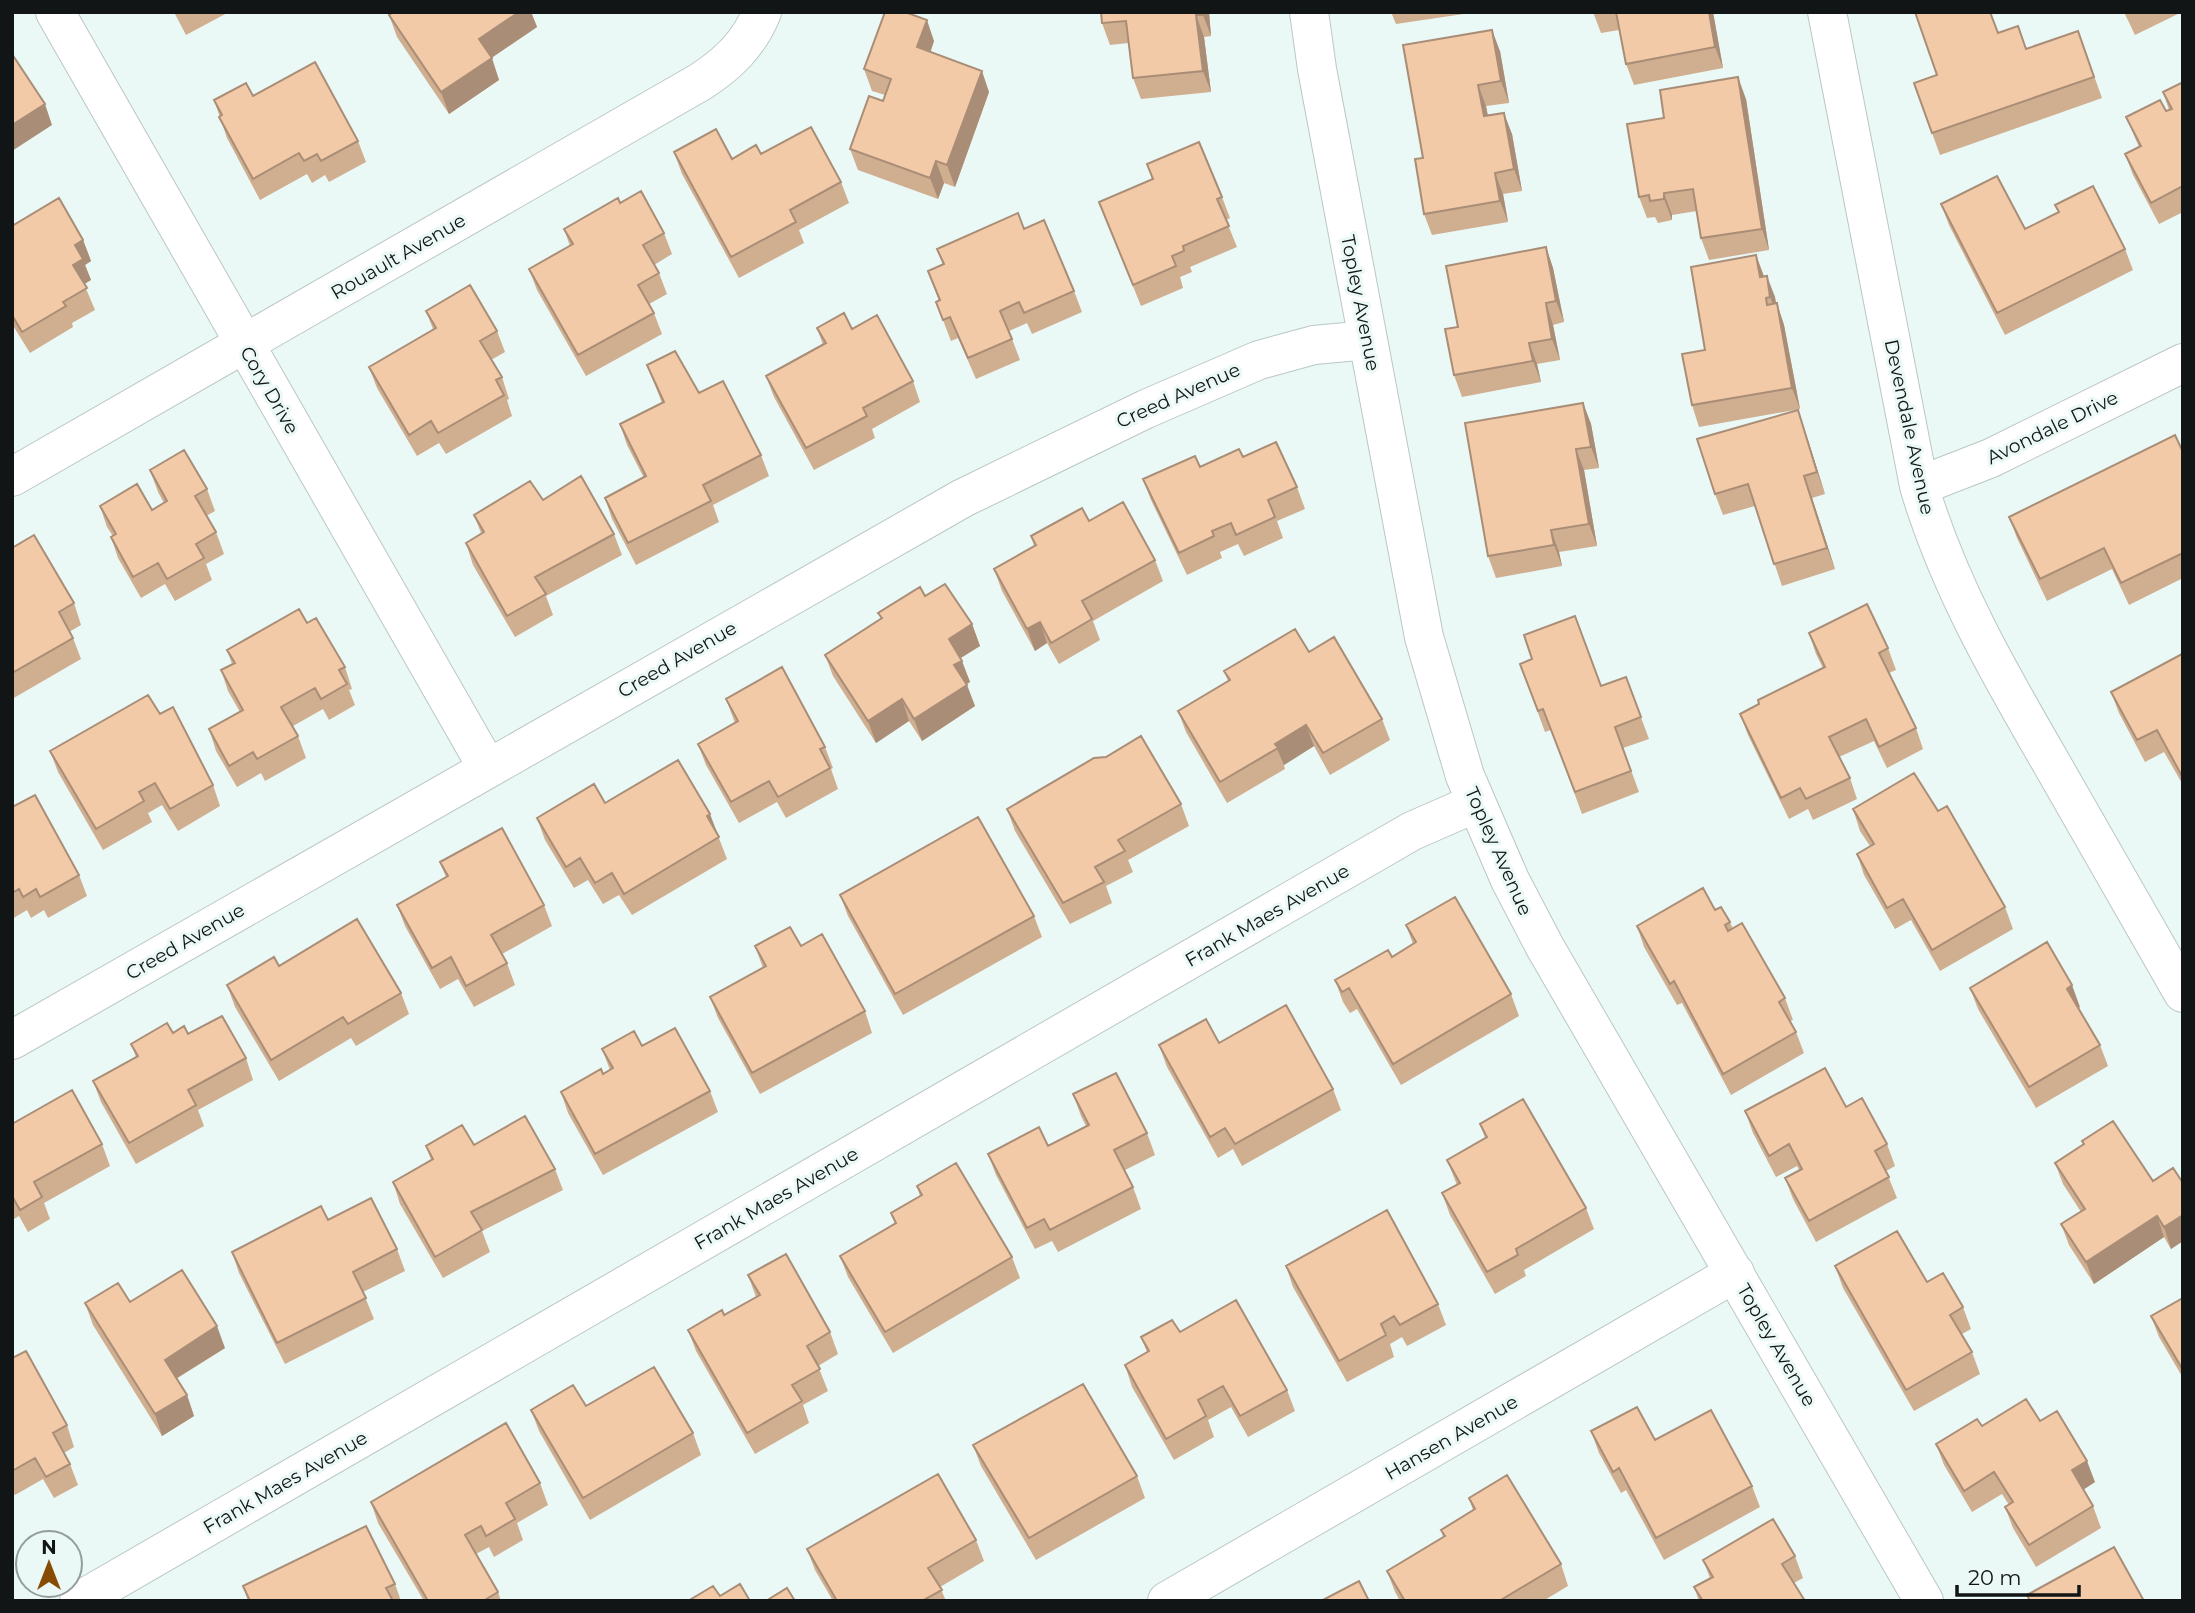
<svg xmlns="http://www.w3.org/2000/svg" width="2195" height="1613" viewBox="0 0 2195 1613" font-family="Montserrat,sans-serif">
<rect width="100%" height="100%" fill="#eaf8f6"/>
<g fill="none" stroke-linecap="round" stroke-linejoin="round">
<defs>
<path id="minor" d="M55,12L487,767
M1309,12L1317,69L1424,637L1465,776L1510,880L1545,947L1924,1601
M1827,12L1919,486C1948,584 1998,671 2049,759C2093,837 2138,915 2183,993
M12,477L700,82C728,64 749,44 762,12
M1919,486L1991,458L2183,363
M12,1040L963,498L1146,409L1259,360L1314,345L1368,340
M79,1601L1412,831L1476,803
M1167,1601L1735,1273"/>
</defs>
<use href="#minor" stroke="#bac7c5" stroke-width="40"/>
<use href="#minor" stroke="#fff" stroke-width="38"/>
</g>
<path fill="#d0ae90" d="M174,12H229L186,35Z
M390,12H531L537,27L491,58L499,80L449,114L397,37L389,15L391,14Z
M1101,12H1209L1211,36L1204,37L1211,92L1141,99L1133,78L1128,43L1110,45L1102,23Z
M1391,12H1477L1396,24Z
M1593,12H1713L1723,68L1634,85L1626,64L1619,30L1601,33Z
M2124,12H2182L2135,35Z
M2078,31L2102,98L1940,155L1914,83L1937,75L1998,33L2026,49Z
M934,41L930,52L989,92L955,187L944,183L938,199L858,170L850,149L883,101L885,95L872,91L864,69Z
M1500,51L1509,103L1486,106L1488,116L1512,134L1522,191L1503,194L1508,222L1432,235L1424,214L1423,158Z
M2183,82V212L2159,224L2133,175L2125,154L2139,147L2126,117L2166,111L2169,110L2163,92Z
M253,96L358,141L366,162L329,182L325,175L312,183L307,174L260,200L227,138L214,100Z
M1746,99L1769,250L1709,260L1701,238L1697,211L1672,215V220L1658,223L1655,217L1647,218L1639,197L1664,118Z
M674,152L732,159L761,154L841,182L849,203L799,230L804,243L739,278L682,174Z
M1147,164L1222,197L1230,218L1226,220L1237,247L1190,267L1192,272L1180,277L1183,288L1141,306L1099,202L1152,179Z
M620,203L664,233L672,254L654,265L659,273L667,294L649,304L654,313L662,334L586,376L537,290L529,269L570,246L564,229Z
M1941,204L2025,229L2058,212L2055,205L2125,249L2133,270L2005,335L1949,225Z
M12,226L83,240L91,261L85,265L91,280L84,284L95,310L72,323L73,327L30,353L12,324Z
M1024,229L1074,291L1082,312L1032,334L1027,323L1009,331L1020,360L976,379L958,338L951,341L936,302L939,301L928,271L943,265L937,249Z
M1546,247L1553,268L1564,322L1553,325L1560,360L1537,364L1541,382L1462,397L1454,375L1458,327Z
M1756,255L1764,276L1775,297L1776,303L1784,325L1800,409L1699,427L1692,405L1705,350Z
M426,311L497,331L505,352L491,360L502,377L509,399L507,400L512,416L446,454L439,443L417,456L377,388L369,367L433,329Z
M817,328L852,329L913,381L920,402L872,429L875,438L814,470L774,397L766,376L823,345Z
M647,365L699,393L761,455L769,476L713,505L719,522L636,565L612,519L605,498L644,478L627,445L620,424L662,403Z
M1583,403L1591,424L1599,468L1584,470L1597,546L1559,552L1562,566L1496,578L1488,556Z
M1805,431L1825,494L1812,498L1835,569L1782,586L1755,506L1723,515L1715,494Z
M2183,452V578L2129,605L2112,569L2047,601L2017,538L2009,517Z
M1243,457L1297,487L1305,509L1277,521L1283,538L1244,556L1238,544L1220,552L1222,558L1187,575L1151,500L1143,479Z
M150,470L207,489L215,511L206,516L216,532L224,554L206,564L212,580L175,601L165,584L141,598L118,558L111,537L113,536L107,527L100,506L152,510L164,503L158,492Z
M543,500L614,534L622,555L546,596L553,615L515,637L473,565L466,543L481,533L474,515Z
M1089,521L1155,560L1163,581L1093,621L1100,640L1059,664L1047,643L1035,651L1002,591L994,569L1034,546L1031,536Z
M12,548L74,603L81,625L69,632L73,638L81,659L12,699Z
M925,596L972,624L980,646L960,658L970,682L966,684L975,706L922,741L909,721L876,743L833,676L825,655L881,619L878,613Z
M307,623L345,667L352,689L349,690L355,705L329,720L323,709L293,726L298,736L306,758L265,781L261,773L237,787L216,751L209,729L240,712L228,691L221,670L232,664L227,650Z
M1809,633L1888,648L1896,670L1889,673L1916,728L1923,749L1887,768L1874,741L1839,757L1850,778L1857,799L1813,820L1808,809L1789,819L1748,735L1740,714L1759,704L1823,668L1816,654Z
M1309,652L1382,719L1390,740L1330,775L1314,746L1284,765L1285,769L1227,803L1186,732L1178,711L1228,681L1224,671Z
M2183,655V785L2164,752L2145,762L2119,713L2111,692Z
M1520,664L1601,686L1626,677L1649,739L1623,748L1639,792L1582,814L1551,730L1545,732Z
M726,699L825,747L833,768L831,769L838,789L786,818L777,802L739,823L706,765L698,744L735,723Z
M160,714L213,785L220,806L178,831L162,805L148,813L152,822L103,850L58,772L50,751Z
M605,803L717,833L727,859L632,915L619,895L603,904L588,880L574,888L545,840L537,818Z
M1181,804L1189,826L1128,860L1133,872L1106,886L1112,903L1070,924L1015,831L1007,809Z
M12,807L79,875L87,896L48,918L44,910L31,918L27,910L12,919Z
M1853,809L1938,811L2005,907L2013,929L1940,971L1911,920L1895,929L1864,875L1857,854L1870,846L1860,831Z
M440,863L544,905L552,926L502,954L507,963L515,985L474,1007L458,979L440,989L405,926L397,905L446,877Z
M840,895L1034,916L1042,937L903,1015L848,916Z
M1715,910L1730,922L1733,929L1785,998L1793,1020L1790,1021L1796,1032L1804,1053L1731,1095L1682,1003L1677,1005L1644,947L1637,926Z
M1406,925L1511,994L1519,1016L1401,1085L1357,1009L1350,1013L1343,1002L1335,980L1392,957L1413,944Z
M755,946H801L865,1011L872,1033L760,1094L718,1018L710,997L763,968Z
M279,966L401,993L409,1014L356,1046L351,1038L279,1081L235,1007L227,985Z
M1970,988L2080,1007L2078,1008L2100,1045L2108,1066L2036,1108L1978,1009Z
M173,1033L188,1034L246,1058L253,1080L198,1110L204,1126L136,1164L101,1102L93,1081L136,1057L131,1044Z
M1219,1043L1333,1089L1341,1110L1242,1166L1233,1149L1218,1158L1167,1067L1159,1045Z
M642,1046L710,1091L718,1112L603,1175L568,1113L561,1092L610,1070L602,1049Z
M1073,1094L1147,1133L1155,1155L1125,1170L1133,1187L1141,1209L1058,1252L1052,1241L1035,1249L996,1175L988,1154L1048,1146L1086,1126L1081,1116Z
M1846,1107L1887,1144L1895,1166L1886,1171L1897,1198L1816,1242L1793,1199L1785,1178L1799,1170L1797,1166L1776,1177L1753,1133L1745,1111Z
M12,1124L102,1144L110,1166L44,1203L50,1219L28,1232L19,1216L12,1220Z
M1480,1124L1586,1208L1594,1229L1524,1270L1526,1276L1495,1294L1450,1215L1442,1193L1457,1185L1447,1160L1485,1138Z
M2082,1141L2153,1181L2183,1183V1241L2171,1249L2164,1237L2094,1284L2069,1245L2061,1224L2081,1212L2063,1184L2055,1163L2083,1145Z
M474,1145L555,1169L563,1190L482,1231L490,1252L443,1278L400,1204L393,1182L431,1160L426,1146Z
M917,1186L1012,1257L1020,1278L893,1353L848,1277L840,1256L895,1224L891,1213L920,1196Z
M328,1220L397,1249L405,1271L363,1292L374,1319L285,1364L239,1273L232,1252Z
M1286,1266L1438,1304L1446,1325L1407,1346L1402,1337L1390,1344L1394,1357L1347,1382L1293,1287Z
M1835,1266L1927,1282L1963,1307L1971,1329L1962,1334L1972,1352L1980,1374L1914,1411L1843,1288Z
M748,1275L830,1332L838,1354L818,1366L828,1391L803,1405L809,1423L755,1454L696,1351L688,1330L724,1315L756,1297Z
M2183,1298V1378L2159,1337L2151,1316Z
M130,1302L225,1348L176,1379L187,1395L194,1416L162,1436L93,1325L85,1303Z
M1180,1332L1287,1390L1295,1411L1248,1437L1231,1407L1208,1420L1214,1437L1174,1460L1132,1387L1125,1365L1147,1352L1141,1337Z
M12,1358L67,1425L74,1447L64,1453L70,1464L78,1485L54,1498L43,1479L15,1495L12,1491Z
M586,1406L693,1433L701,1455L590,1520L539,1431L531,1410Z
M2040,1421L2095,1482L2083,1489L2093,1506L2101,1528L2036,1567L2013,1528L2005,1507L2009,1505L2002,1494L1972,1512L1944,1465L1936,1444Z
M1591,1431L1752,1486L1760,1507L1664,1560L1626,1490L1621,1493L1599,1453Z
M973,1445L1137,1476L1145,1498L1036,1560L981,1466Z
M540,1483L548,1505L517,1523L523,1540L494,1557L489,1547L476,1554L498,1592L501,1601H424L378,1523L371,1502Z
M1469,1498L1561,1564L1568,1586L1543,1601H1400L1395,1592L1387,1571L1443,1537L1441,1530L1473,1510Z
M976,1540L984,1561L940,1587L946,1601H833L815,1570L807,1549Z
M1795,1556L1803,1578L1794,1583L1805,1601H1699L1694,1587L1710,1578L1703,1560Z
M395,1584L401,1601H248L243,1586Z"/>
<path fill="#a98d76" d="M519,12H531L537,27L487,61L479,39Z
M1203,12H1209L1211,36L1203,15Z
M1709,12H1713L1723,68L1715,47Z
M1196,15L1204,37L1211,92L1203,71Z
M927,20L934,41L925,69L917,47Z
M1492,30L1500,51L1509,103L1501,81Z
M492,58L499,80L449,114L441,92Z
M982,71L989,92L955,187L947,165Z
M1738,77L1746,99L1769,250L1762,229Z
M1478,85L1486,106L1492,138L1484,116Z
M45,104L52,125L12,151V125Z
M1504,113L1512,134L1522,191L1514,169Z
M936,161L944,183L938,199L930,178Z
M1495,173L1503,194L1508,222L1500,201Z
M1664,193L1672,215V220L1664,199Z
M83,240L91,261L85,265L91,280L81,286L73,265L75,245Z
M1546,247L1553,268L1564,322L1556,301Z
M1756,255L1764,277L1768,299L1760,277Z
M1767,276L1775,297L1778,318L1770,297Z
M1546,303L1553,325L1560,360L1552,339Z
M1777,303L1784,325L1800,409L1792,388Z
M1529,343L1537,364L1541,382L1533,361Z
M1583,403L1591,424L1599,468L1591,447Z
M1798,410L1805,431L1825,494L1817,472Z
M1576,449L1584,470L1597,546L1589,524Z
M1804,476L1812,498L1835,569L1827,548Z
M1551,530L1559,552L1562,566L1554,545Z
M1040,622L1047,643L1035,651L1027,629Z
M972,624L980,646L956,661L949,639Z
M962,661L970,682L962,687L954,665Z
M967,685L975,706L922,741L914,719Z
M902,699L909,721L876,743L868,721Z
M1306,725L1314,746L1284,765L1275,744Z
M710,814L718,835L707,816Z
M2072,985L2080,1007L2075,1010L2067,989Z
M2183,1215V1241L2171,1249L2164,1227Z
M2157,1216L2164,1237L2094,1284L2086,1262Z
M217,1326L225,1348L172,1381L165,1360Z
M187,1395L194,1416L162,1436L155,1414Z
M2087,1461L2095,1482L2080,1492L2072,1470Z"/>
<path fill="#f2caa8" stroke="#a98d76" stroke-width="2" d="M393,12H519L479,39L492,58L441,92L389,15Z
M885,12H905L927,20L917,47L982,71L947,165L936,161L930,178L850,149L869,96L883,101L891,79L864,69Z
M1101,12H1203V15H1196L1203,71L1133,78L1126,21L1102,23Z
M1616,12H1709L1715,47L1626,64Z
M1915,12H1990L1998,33L2018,26L2026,49L2078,31L2094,77L1932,133L1914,83L1937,75Z
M1492,30L1501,81L1478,85L1484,116L1504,113L1514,169L1495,173L1500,201L1424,214L1415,159L1423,158L1403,45Z
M12,54L45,104L12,125Z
M315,62L358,141L321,161L317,154L304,161L299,153L253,179L219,117L222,115L214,100L246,83L253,96Z
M1738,77L1762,229L1701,238L1693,189L1664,193V199L1650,201L1649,195L1639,197L1627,124L1664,118L1660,90Z
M2183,82V186L2151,203L2125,154L2141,146L2126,117L2160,100L2166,111L2172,109L2163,92Z
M811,127L841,182L790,210L796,222L731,257L674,152L716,129L732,159L756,145L761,154Z
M1199,142L1222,197L1217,199L1229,226L1183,246L1184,251L1172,256L1176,266L1133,285L1099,202L1153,179L1147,164Z
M1997,176L2025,229L2059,212L2055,205L2093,186L2125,249L1997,313L1941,204Z
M641,191L664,233L643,245L659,273L638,285L654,313L578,355L529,269L573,244L564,229L618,198L620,203Z
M59,198L83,240L75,245L83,259L73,265L87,288L63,302L66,306L22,332L12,315V226Z
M1018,213L1024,229L1044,220L1074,291L1024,313L1019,302L1000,311L1012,339L968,358L950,317L943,320L936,302L940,300L928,271L944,264L937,249Z
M1546,247L1556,301L1546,303L1552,339L1529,343L1533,361L1454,375L1445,329L1458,327L1446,266Z
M1756,255L1760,277L1767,276L1770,297L1766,298L1767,305L1777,303L1792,388L1692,405L1682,354L1705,350L1691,267Z
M470,285L497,331L480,341L502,377L496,380L504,395L438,433L431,421L409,435L369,367L436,328L426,311Z
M844,313L852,329L877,315L913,381L863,408L867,416L806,448L766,376L826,343L817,328Z
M675,351L699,393L723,381L761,455L703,485L711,501L628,543L605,498L646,476L620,424L664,402L647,365Z
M1583,403L1591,447L1576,449L1589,524L1551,530L1554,545L1488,556L1465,423Z
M1798,410L1817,472L1804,476L1827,548L1774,564L1748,484L1715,494L1697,439Z
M2175,435L2183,452V553L2121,583L2104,548L2040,579L2009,517Z
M1276,442L1297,487L1268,500L1275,517L1236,535L1231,523L1212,531L1214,536L1179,553L1143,479L1195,456L1200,467L1239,449L1243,457Z
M184,450L207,489L195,496L216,532L196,544L204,558L167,579L158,563L133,577L111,537L116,534L100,506L137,484L152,510L167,501L150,470Z
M581,476L614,534L535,577L546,594L507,616L466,543L484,532L474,515L530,481L543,500Z
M1123,502L1155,560L1082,601L1092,619L1051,643L1040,622L1027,629L994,569L1036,545L1031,536L1082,508L1089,521Z
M34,535L74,603L59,612L73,638L12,673V548Z
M945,584L972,624L949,639L962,661L954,665L967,685L914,719L902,699L868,721L825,655L882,618L878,613L920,587L925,596Z
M1867,604L1888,648L1879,653L1916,728L1879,747L1866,719L1829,737L1850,778L1806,799L1800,788L1781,798L1740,714L1759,704L1758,700L1825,667L1809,633Z
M299,609L307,623L316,618L345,667L339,670L347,684L321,699L315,688L281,707L298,736L257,759L253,752L229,766L209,729L243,710L221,670L235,663L227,650Z
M1575,616L1601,686L1626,677L1641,717L1615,727L1631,771L1575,792L1543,709L1538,711L1520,664L1532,659L1524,635Z
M1295,629L1309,652L1334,637L1382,719L1323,753L1306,725L1275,744L1278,748L1220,782L1178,711L1230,680L1224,671Z
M2182,654L2183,655V778L2157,730L2137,740L2111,692Z
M782,667L825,747L820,749L830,768L778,797L769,781L731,802L698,744L738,721L726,699Z
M148,695L160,714L173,707L213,785L170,809L155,783L139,792L144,801L96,829L50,751Z
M1141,736L1181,804L1118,840L1125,851L1095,867L1104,882L1063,903L1007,809L1094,758L1106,757Z
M678,760L710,814L707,816L719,837L624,894L612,873L595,883L580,858L566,867L537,818L594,784L605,803Z
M1914,773L1938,811L1947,806L2005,907L1932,950L1903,899L1887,908L1857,854L1874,844L1853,809Z
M35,795L79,875L40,897L36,889L23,897L19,889L12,893V807Z
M978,817L1034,916L895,994L840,895Z
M502,828L544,905L491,935L507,963L466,986L451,957L432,968L397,905L448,876L440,862Z
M1703,888L1715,910L1721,907L1730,922L1725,925L1728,931L1742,923L1785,998L1779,1002L1796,1032L1723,1074L1674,981L1670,984L1637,926Z
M1455,897L1511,994L1393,1064L1349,988L1342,992L1335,980L1388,950L1392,957L1416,942L1406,925Z
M357,919L401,993L348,1024L343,1017L271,1060L227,985L274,957L279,966Z
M790,927L801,946L822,934L865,1011L752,1073L710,997L766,966L755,946Z
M2047,942L2072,985L2067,989L2100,1045L2029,1087L1970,988Z
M1286,1005L1333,1089L1235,1144L1225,1128L1210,1137L1159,1045L1206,1019L1219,1043Z
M222,1016L246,1058L188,1090L196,1105L129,1143L93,1081L138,1056L131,1044L167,1023L173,1033L184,1026L188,1034Z
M675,1028L710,1091L595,1154L561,1092L601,1069L603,1074L613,1068L602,1049L634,1031L642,1046Z
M1825,1068L1846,1107L1862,1098L1887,1144L1875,1151L1889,1177L1809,1221L1785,1178L1802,1169L1789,1144L1769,1156L1745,1111Z
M1116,1073L1147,1133L1114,1150L1133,1187L1050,1230L1044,1219L1027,1228L988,1154L1039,1127L1048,1146L1089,1125L1073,1094Z
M72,1090L102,1144L34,1182L42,1197L20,1210L12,1196V1124Z
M1523,1099L1586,1208L1516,1249L1518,1255L1487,1272L1442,1193L1460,1183L1447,1160L1487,1137L1480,1124Z
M525,1116L555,1169L471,1212L482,1230L435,1257L393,1182L433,1159L426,1146L462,1125L474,1145Z
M2113,1121L2153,1181L2173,1168L2183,1183V1215L2164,1227L2157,1216L2086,1262L2061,1224L2085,1209L2055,1163L2084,1144L2082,1141Z
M956,1163L1012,1257L885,1332L840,1256L896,1223L891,1213L922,1195L917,1186Z
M371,1198L397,1249L353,1272L366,1298L277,1343L232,1252L321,1206L328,1220Z
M1387,1210L1438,1304L1400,1325L1394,1316L1381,1324L1386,1335L1339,1361L1286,1266Z
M1897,1231L1927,1282L1943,1273L1963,1307L1950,1315L1972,1352L1906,1390L1835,1266Z
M786,1254L830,1332L807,1346L820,1369L792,1385L802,1401L747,1433L688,1330L722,1310L724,1315L760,1295L748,1275Z
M182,1270L217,1326L165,1360L187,1395L155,1414L85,1303L118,1283L130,1302Z
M2183,1298V1370L2151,1316Z
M1236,1300L1287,1390L1240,1416L1223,1386L1198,1400L1206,1416L1166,1439L1125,1365L1149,1351L1141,1337L1172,1320L1180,1332Z
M26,1351L67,1425L53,1433L70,1464L46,1477L35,1458L12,1471V1358Z
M654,1367L693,1433L583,1498L531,1410L573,1385L586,1406Z
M1083,1384L1137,1476L1029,1538L973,1445Z
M2026,1399L2040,1421L2057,1411L2087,1461L2072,1470L2093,1506L2029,1545L2005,1507L2013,1502L1994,1472L1964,1491L1936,1444L1977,1419L1982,1426Z
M1637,1407L1655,1440L1711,1410L1752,1486L1656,1538L1619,1468L1613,1472L1591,1431Z
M506,1423L540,1483L506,1503L515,1519L486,1536L481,1526L465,1535L498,1592L483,1601H428L371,1502Z
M938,1474L976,1540L928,1568L942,1590L922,1601H837L807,1549Z
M1507,1475L1561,1564L1499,1601H1405L1387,1571L1445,1536L1441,1530L1475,1509L1469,1498Z
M1773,1519L1795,1556L1782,1564L1805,1601H1703L1694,1587L1713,1577L1703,1560Z
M366,1526L395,1584L386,1588L393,1601H250L243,1586Z
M2114,1547L2144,1601H2030L2027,1595Z
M1359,1581L1369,1601H1321Z
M740,1584L750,1601H688L713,1586L720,1596Z
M787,1588L795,1601H766Z"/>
<g text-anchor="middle" stroke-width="6" stroke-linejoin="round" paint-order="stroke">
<g font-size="19" fill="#111515" stroke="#eaf8f6">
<text transform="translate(398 256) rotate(-30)" y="7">Rouault Avenue</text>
<text transform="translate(1361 303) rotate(79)" y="7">Topley Avenue</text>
<text transform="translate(270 390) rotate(60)" y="7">Cory Drive</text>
<text transform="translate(1178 395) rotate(-24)" y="7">Creed Avenue</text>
<text transform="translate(1910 427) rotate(78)" y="7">Devendale Avenue</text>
<text transform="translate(2052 427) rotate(-26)" y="7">Avondale Drive</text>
<text transform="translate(677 659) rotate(-30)" y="7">Creed Avenue</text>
<text transform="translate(1499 851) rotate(66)" y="7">Topley Avenue</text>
<text transform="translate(1267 915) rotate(-30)" y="7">Frank Maes Avenue</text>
<text transform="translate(185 941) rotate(-30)" y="7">Creed Avenue</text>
<text transform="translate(776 1198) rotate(-30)" y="7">Frank Maes Avenue</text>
<text transform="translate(1777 1345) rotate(60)" y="7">Topley Avenue</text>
<text transform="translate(1451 1437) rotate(-30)" y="7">Hansen Avenue</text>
<text transform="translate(285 1482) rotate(-30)" y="7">Frank Maes Avenue</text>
</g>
</g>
<rect width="2195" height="1613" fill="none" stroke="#111515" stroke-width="28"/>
<g transform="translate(49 1564)"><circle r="33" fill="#eaf8f6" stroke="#939d9c" stroke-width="2"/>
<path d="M0-5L12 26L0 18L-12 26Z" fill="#874c04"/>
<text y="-10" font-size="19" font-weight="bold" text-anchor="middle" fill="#111515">N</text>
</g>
<path d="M1957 1585v10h122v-10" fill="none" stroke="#111515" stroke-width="3.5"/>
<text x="1968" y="1585" font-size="21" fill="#111515" stroke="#eaf8f6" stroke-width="5" paint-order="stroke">20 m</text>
</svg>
